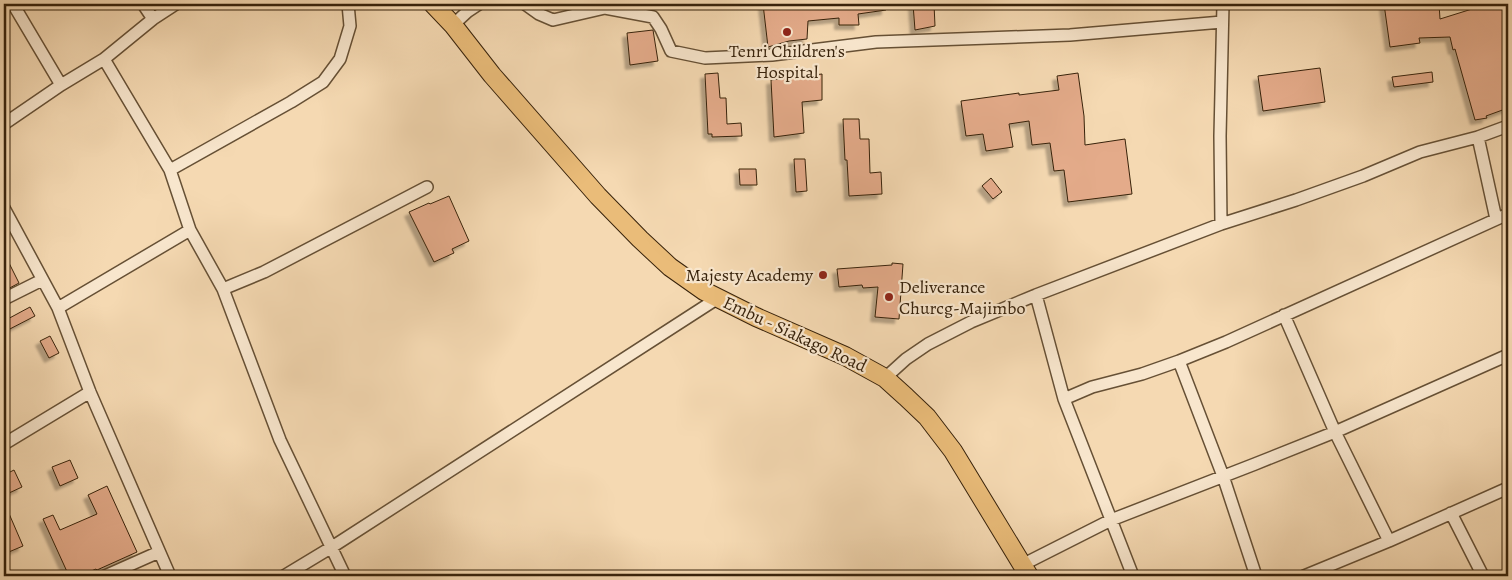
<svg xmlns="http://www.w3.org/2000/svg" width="1512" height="580" viewBox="0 0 1512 580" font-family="Alegreya,serif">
<defs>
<filter id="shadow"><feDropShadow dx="-4.5" dy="4.5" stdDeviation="1" flood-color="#0004"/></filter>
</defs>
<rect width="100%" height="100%" fill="#f5d9b2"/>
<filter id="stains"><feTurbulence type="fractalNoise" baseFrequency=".004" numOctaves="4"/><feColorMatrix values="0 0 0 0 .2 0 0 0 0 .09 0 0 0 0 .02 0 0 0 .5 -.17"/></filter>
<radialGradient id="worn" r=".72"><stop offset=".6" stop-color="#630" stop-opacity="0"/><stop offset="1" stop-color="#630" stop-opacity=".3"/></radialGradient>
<path fill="#e4ab8a" stroke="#37220b" filter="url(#shadow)" d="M763,4H886V10L858,14L859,25H839V18L808,21L807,39L789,41L768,47Z
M913,4H934L935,26L915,30Z
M1384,4H1439L1440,19L1488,4H1508V108L1486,116L1487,118L1475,120L1455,49L1453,50L1450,37L1419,38L1420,43L1390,47Z
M653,30L658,61L630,65L627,33Z
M1320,68L1325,102L1263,111L1258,76Z
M1432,72L1433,82L1394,87L1392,77Z
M718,73L720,98H726L727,124L741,123L742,136L712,137V134H708L705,74Z
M1078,73L1084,116L1085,145L1125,139L1132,194L1068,202L1064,170L1054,171L1050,143L1032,145L1029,121L1009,124L1013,147L986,151L983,134L966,136L961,101L1019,93V95L1059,90L1057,76Z
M822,74V100L802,102L804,133L774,137L771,80Z
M843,119H859L860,139H869L870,173L881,172L882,194L849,196L847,160H845Z
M794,159H805L807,191L796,192Z
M739,169H756L757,185H740Z
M991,178L1002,192L993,199L982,186Z
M449,196L469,241L452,249L454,253L434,262L409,212L429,203L430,204Z
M4,253L19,283L4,291Z
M892,263L903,264L899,319L875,317L878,287L863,288L862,285L839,287L837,269L892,265Z
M30,307L35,316L4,332V321Z
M50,336L59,353L49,358L40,341Z
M70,460L78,478L60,486L52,467Z
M14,470L22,487L9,493L4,481V475Z
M107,486L137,552L97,570L96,569L79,576H69L43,519L53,515L60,530L97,514L88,495Z
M4,502L23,546L4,554Z"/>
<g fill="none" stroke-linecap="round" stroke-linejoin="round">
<defs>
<path id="minor" d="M13,4L61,85
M143,4L153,19
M525,4L539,14L553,20L605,8
M602,4L605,8L653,17L661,29L671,51L705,58L772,55L876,42L1070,35L1222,22
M453,25L467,12L479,4
M104,59L170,170L190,230L223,289L280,440L345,576
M4,124L61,85L104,59L153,19L176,4
M1478,137L1496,219
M170,170L291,102L323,82L340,59L350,26L348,4
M4,208L58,308L90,392L170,576
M1221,224L1220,136L1223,4
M223,289L264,272L427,187
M1036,295L1064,399L1133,576
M4,299L42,280
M58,308L190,230
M1284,315L1335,432L1389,541L1304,576
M1179,361L1223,476L1256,576
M885,378L906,359L928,344L971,322L1036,295L1221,224L1296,200L1363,176L1420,152L1478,137L1508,126
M1064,399L1092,387L1142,374L1179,361L1226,342L1508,214
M4,444L90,392
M1451,513L1483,576
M1389,541L1508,488
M1022,565L1111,520L1255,464L1335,432L1508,355
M105,576L159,552
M284,576L332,547L718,298"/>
<path id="trunk" d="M433,4L453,25L492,75L598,196L640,239L670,267L704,291L756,317L845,356L885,378L906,397L927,417L953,451L1029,576"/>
</defs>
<use href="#minor" stroke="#665035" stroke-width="14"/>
<use href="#trunk" stroke="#37220b" stroke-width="20"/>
<use href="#minor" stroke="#f8e6cd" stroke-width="11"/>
<use href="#trunk" stroke="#eabc79" stroke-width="18"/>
</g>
<g fill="#8f2418" stroke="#f8e6cd" stroke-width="2">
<circle cx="787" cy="32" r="5"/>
<circle cx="823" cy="275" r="5"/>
<circle cx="889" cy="297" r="5"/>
</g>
<g text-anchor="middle" stroke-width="4.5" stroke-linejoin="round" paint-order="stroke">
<g font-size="18" fill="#37220b" stroke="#f8e6cd">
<text x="787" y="57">Tenri Children's<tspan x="787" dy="21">Hospital</tspan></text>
<text x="813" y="281" text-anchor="end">Majesty Academy</text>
<text x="899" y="293" text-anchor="start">Deliverance<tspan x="899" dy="21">Churcg-Majimbo</tspan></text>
</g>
<g font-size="18" fill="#37220b" stroke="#f8e6cd">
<text transform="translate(795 334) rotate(25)" y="6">Embu - Siakago Road</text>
</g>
</g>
<rect width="1512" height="580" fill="none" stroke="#f5d9b2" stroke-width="20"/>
<rect x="5" y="5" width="1502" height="570" fill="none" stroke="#37220b" stroke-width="2.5"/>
<rect x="10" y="10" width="1492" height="560" fill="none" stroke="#37220b"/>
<rect width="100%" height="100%" filter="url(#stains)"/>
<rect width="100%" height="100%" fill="url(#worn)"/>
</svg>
